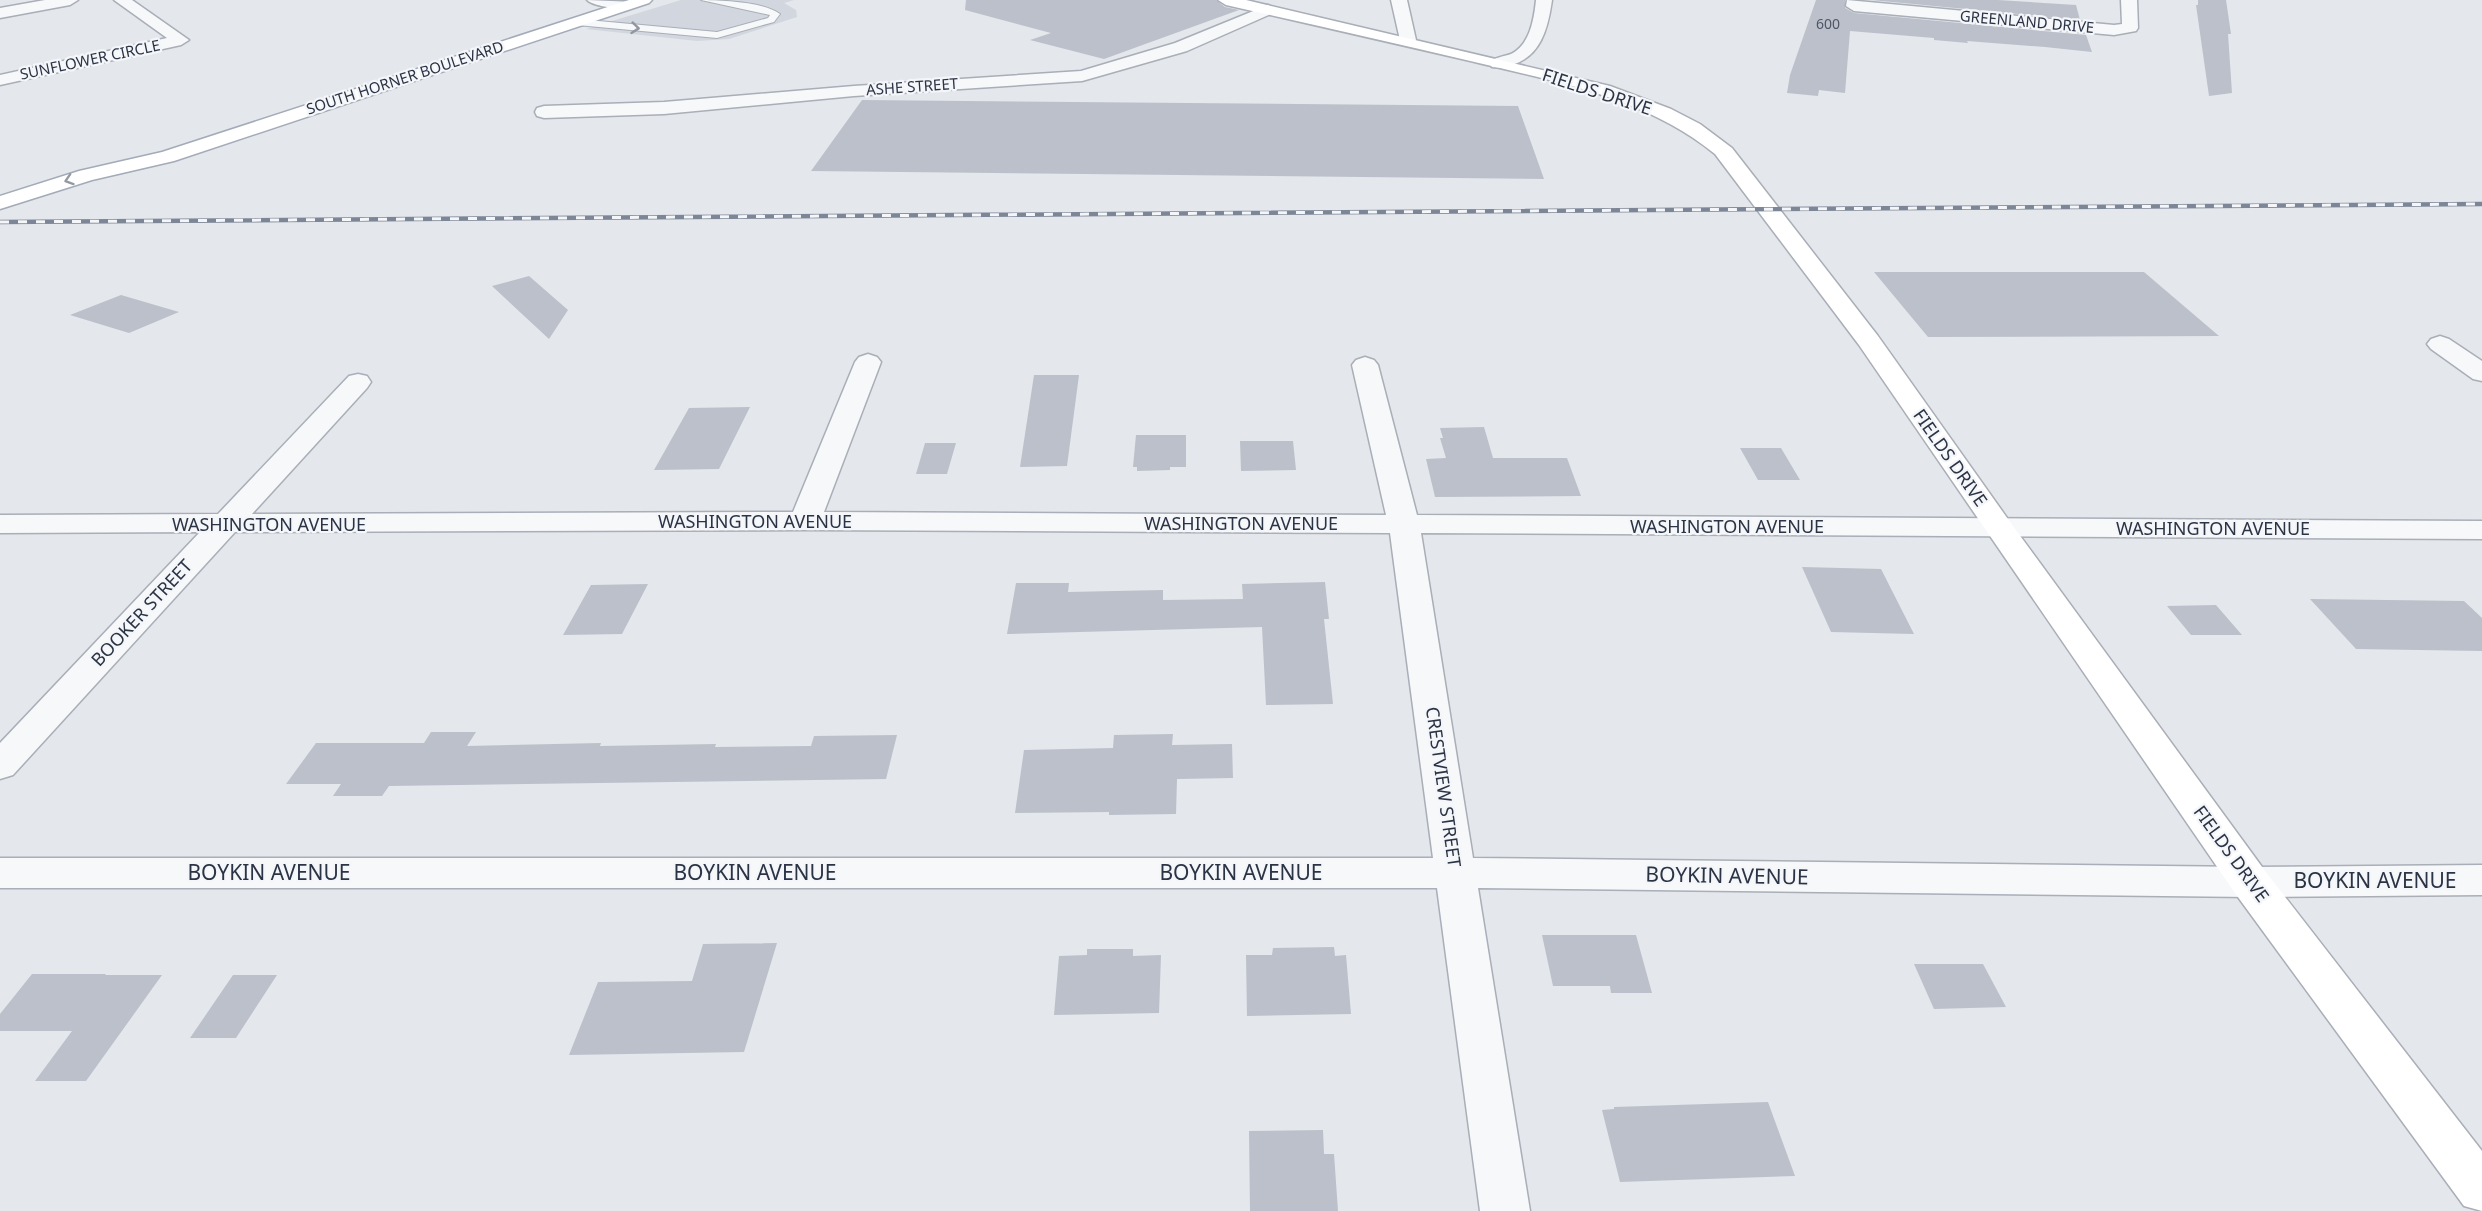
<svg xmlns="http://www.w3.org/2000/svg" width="2482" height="1211" viewBox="0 0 2482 1211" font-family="'Noto Sans',sans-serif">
<rect width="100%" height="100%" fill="#e4e7ec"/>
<path fill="#d2d6de" d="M681,0H794L784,3L796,10L797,17L729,39L697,41L586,29Z"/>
<path fill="#bbc0ca" d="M966,0H1216L1225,7L1239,10L1104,59L1030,40L1051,33L965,10Z
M1816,0H1845V8L1854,13L2086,35L2092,52L2045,47L1967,41L1968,43L1934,40V38L1850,31L1845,93L1819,90L1818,96L1787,93L1790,75Z
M1871,0H1998L2076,5L2080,20Z
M2198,0H2226L2231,34H2228L2232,93L2209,96L2196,5H2198Z
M862,100L1518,106L1544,179L811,171Z
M1874,272H2144L2219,336L1928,337Z
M529,276L568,310L549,339L492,286Z
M121,295L179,312L129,333L70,315Z
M1034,375H1079L1067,466L1020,467Z
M750,407L719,469L654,470L689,408Z
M1484,427L1493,458H1567L1581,496L1435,497L1426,459L1446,458L1440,438H1443L1440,428Z
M1136,435H1186V467H1170V470L1137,471V467H1133Z
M1240,441H1293L1296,470L1241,471Z
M925,443H956L947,474H916Z
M1740,448H1781L1800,480H1758Z
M1802,567L1881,569L1914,634L1831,632Z
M1325,582L1329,619H1324L1333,704L1266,705L1262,627L1007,634L1016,583H1069L1068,592L1163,590V600L1243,599L1242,584Z
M648,584L622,634L563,635L591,585Z
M2310,599L2464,601L2482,618V651L2356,649Z
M2216,605L2242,635H2191L2167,606Z
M431,732H476L467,746L601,743L600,746L716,744L715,747L811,746L814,736L897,735L886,779L389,786L382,796H333L341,784H286L316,743H424Z
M1173,734L1172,745L1232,744L1233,778L1177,779L1176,814L1109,815V812L1015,813L1024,750L1113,748L1114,735Z
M1542,935H1636L1652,993H1611L1610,986H1553Z
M777,943L744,1052L569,1055L598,982L692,981L703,944Z
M1334,947L1335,956L1346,955L1351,1014L1247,1016L1246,955H1272L1273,948Z
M1087,949H1133V956L1161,955L1159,1013L1054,1015L1059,956L1087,955Z
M1914,964H1983L2006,1007L1934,1009Z
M32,974H106L105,975H162L86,1081H35L72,1031H0V1014Z
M233,975H277L236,1038H190Z
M1768,1102L1795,1176L1620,1182L1602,1110L1614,1109V1107Z
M1323,1130L1324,1154H1334L1338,1211H1250L1249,1131Z"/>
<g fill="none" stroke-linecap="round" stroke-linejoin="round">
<defs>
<path id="lane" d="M701,0C720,0 765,2 780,14L774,22L717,38L577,25L572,22L577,19L717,32L768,18L770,15Z"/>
<path id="street" d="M45,0H78L70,5L0,18V8Z
M114,0H132L189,40L181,45L0,85V75L167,38Z
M587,0L635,2L638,5C631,12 594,7 587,0Z
M1391,0H1407L1416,40L1414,43L1408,45L1400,40Z
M1536,0H1552C1548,28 1541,57 1511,65C1504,67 1499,68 1492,67L1489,63C1494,57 1503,57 1511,54C1530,45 1534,19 1536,0Z
M1847,0L2114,25L2122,24L2121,0H2137L2138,28L2136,31L2114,35L1854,11L1846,6Z
M1268,5L1276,10L1273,13L1187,51L1082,81L854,96L664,114L544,118L537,116L535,112L537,108L544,106L664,102L854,86L1081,71L1175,43Z
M2440,336L2449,339L2482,361V381L2473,379L2431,349L2427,344L2431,339Z
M868,354L877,357L881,362L824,512L1386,515L1352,365L1356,360L1365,357L1374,360L1378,365L1417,515L2482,521V539L1421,533L1473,858L2250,867L2482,865V895L2250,897L1478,888L1530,1211H1480L1437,888H0V858H1433L1390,533L805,530L235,532L13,775L0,779V743L200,532L0,533V515L218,514L349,376L358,374L367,376L371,382L367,388L252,514L793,512L855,362L859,357Z"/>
<path id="secondary" d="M1218,0H1246L1610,86L1671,109L1700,124L1732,148L1878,336L2010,522L2265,871L2482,1151V1211L2464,1206L2235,893L1859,345L1715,154C1644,96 1552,81 1466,60C1386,41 1306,23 1226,5Z"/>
<path id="primary" d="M629,0H652L649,3L174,161L92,180L0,209V196L79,171L162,152Z"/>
</defs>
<use href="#lane" stroke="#a9aeb7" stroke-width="2"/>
<use href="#street" stroke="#a9aeb7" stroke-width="3"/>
<use href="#secondary" stroke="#a9aeb7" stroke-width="3"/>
<use href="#primary" stroke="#a3abb8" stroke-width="3"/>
<use href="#lane" fill="#f7f8fa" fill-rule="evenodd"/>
<use href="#street" fill="#f7f8fa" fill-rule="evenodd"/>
<use href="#secondary" fill="#fff" fill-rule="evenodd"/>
<use href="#primary" fill="#fff" fill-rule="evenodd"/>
<defs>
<path id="rail" d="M0,222L2482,204"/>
</defs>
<use href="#rail" stroke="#7d8696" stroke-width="4.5"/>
<use href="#rail" stroke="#f4f6f9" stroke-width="3" stroke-dasharray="9" stroke-linecap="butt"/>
</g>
<defs><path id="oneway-chevron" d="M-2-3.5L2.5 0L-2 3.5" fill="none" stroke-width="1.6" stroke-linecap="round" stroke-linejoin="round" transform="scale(1.5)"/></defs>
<use stroke="#9196a0" href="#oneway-chevron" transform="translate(635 28) rotate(6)"/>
<use stroke="#959aa2" href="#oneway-chevron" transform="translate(69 180) rotate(162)"/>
<g text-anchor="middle" stroke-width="4.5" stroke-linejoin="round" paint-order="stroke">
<g font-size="14" fill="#4f5766">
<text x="1828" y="29">600</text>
</g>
<g font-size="15" fill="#2b3445" stroke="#f4f6f9">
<text transform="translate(2027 22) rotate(5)" y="5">GREENLAND DRIVE</text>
<text transform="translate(90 60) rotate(-12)" y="5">SUNFLOWER CIRCLE</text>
<text transform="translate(405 78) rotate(-18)" y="5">SOUTH HORNER BOULEVARD</text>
<text transform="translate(912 87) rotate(-4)" y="5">ASHE STREET</text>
</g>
<g font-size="18" fill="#2b3445" stroke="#f4f6f9">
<text transform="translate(1597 92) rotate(18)" y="6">FIELDS DRIVE</text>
<text transform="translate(1950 458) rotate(55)" y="6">FIELDS DRIVE</text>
<text x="755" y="528">WASHINGTON AVENUE</text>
<text x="1241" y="530">WASHINGTON AVENUE</text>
<text x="269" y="531">WASHINGTON AVENUE</text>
<text x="1727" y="533">WASHINGTON AVENUE</text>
<text x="2213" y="535">WASHINGTON AVENUE</text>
<text transform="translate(142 613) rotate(-47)" y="6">BOOKER STREET</text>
<text transform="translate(1443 787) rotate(82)" y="6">CRESTVIEW STREET</text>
<text transform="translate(2231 854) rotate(54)" y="6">FIELDS DRIVE</text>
</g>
<g font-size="21" fill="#2b3445" stroke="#f4f6f9">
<text x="269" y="880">BOYKIN AVENUE</text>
<text x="755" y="880">BOYKIN AVENUE</text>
<text x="1241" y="880">BOYKIN AVENUE</text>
<text transform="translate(1727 876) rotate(1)" y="7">BOYKIN AVENUE</text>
<text x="2375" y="888">BOYKIN AVENUE</text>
</g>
</g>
</svg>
